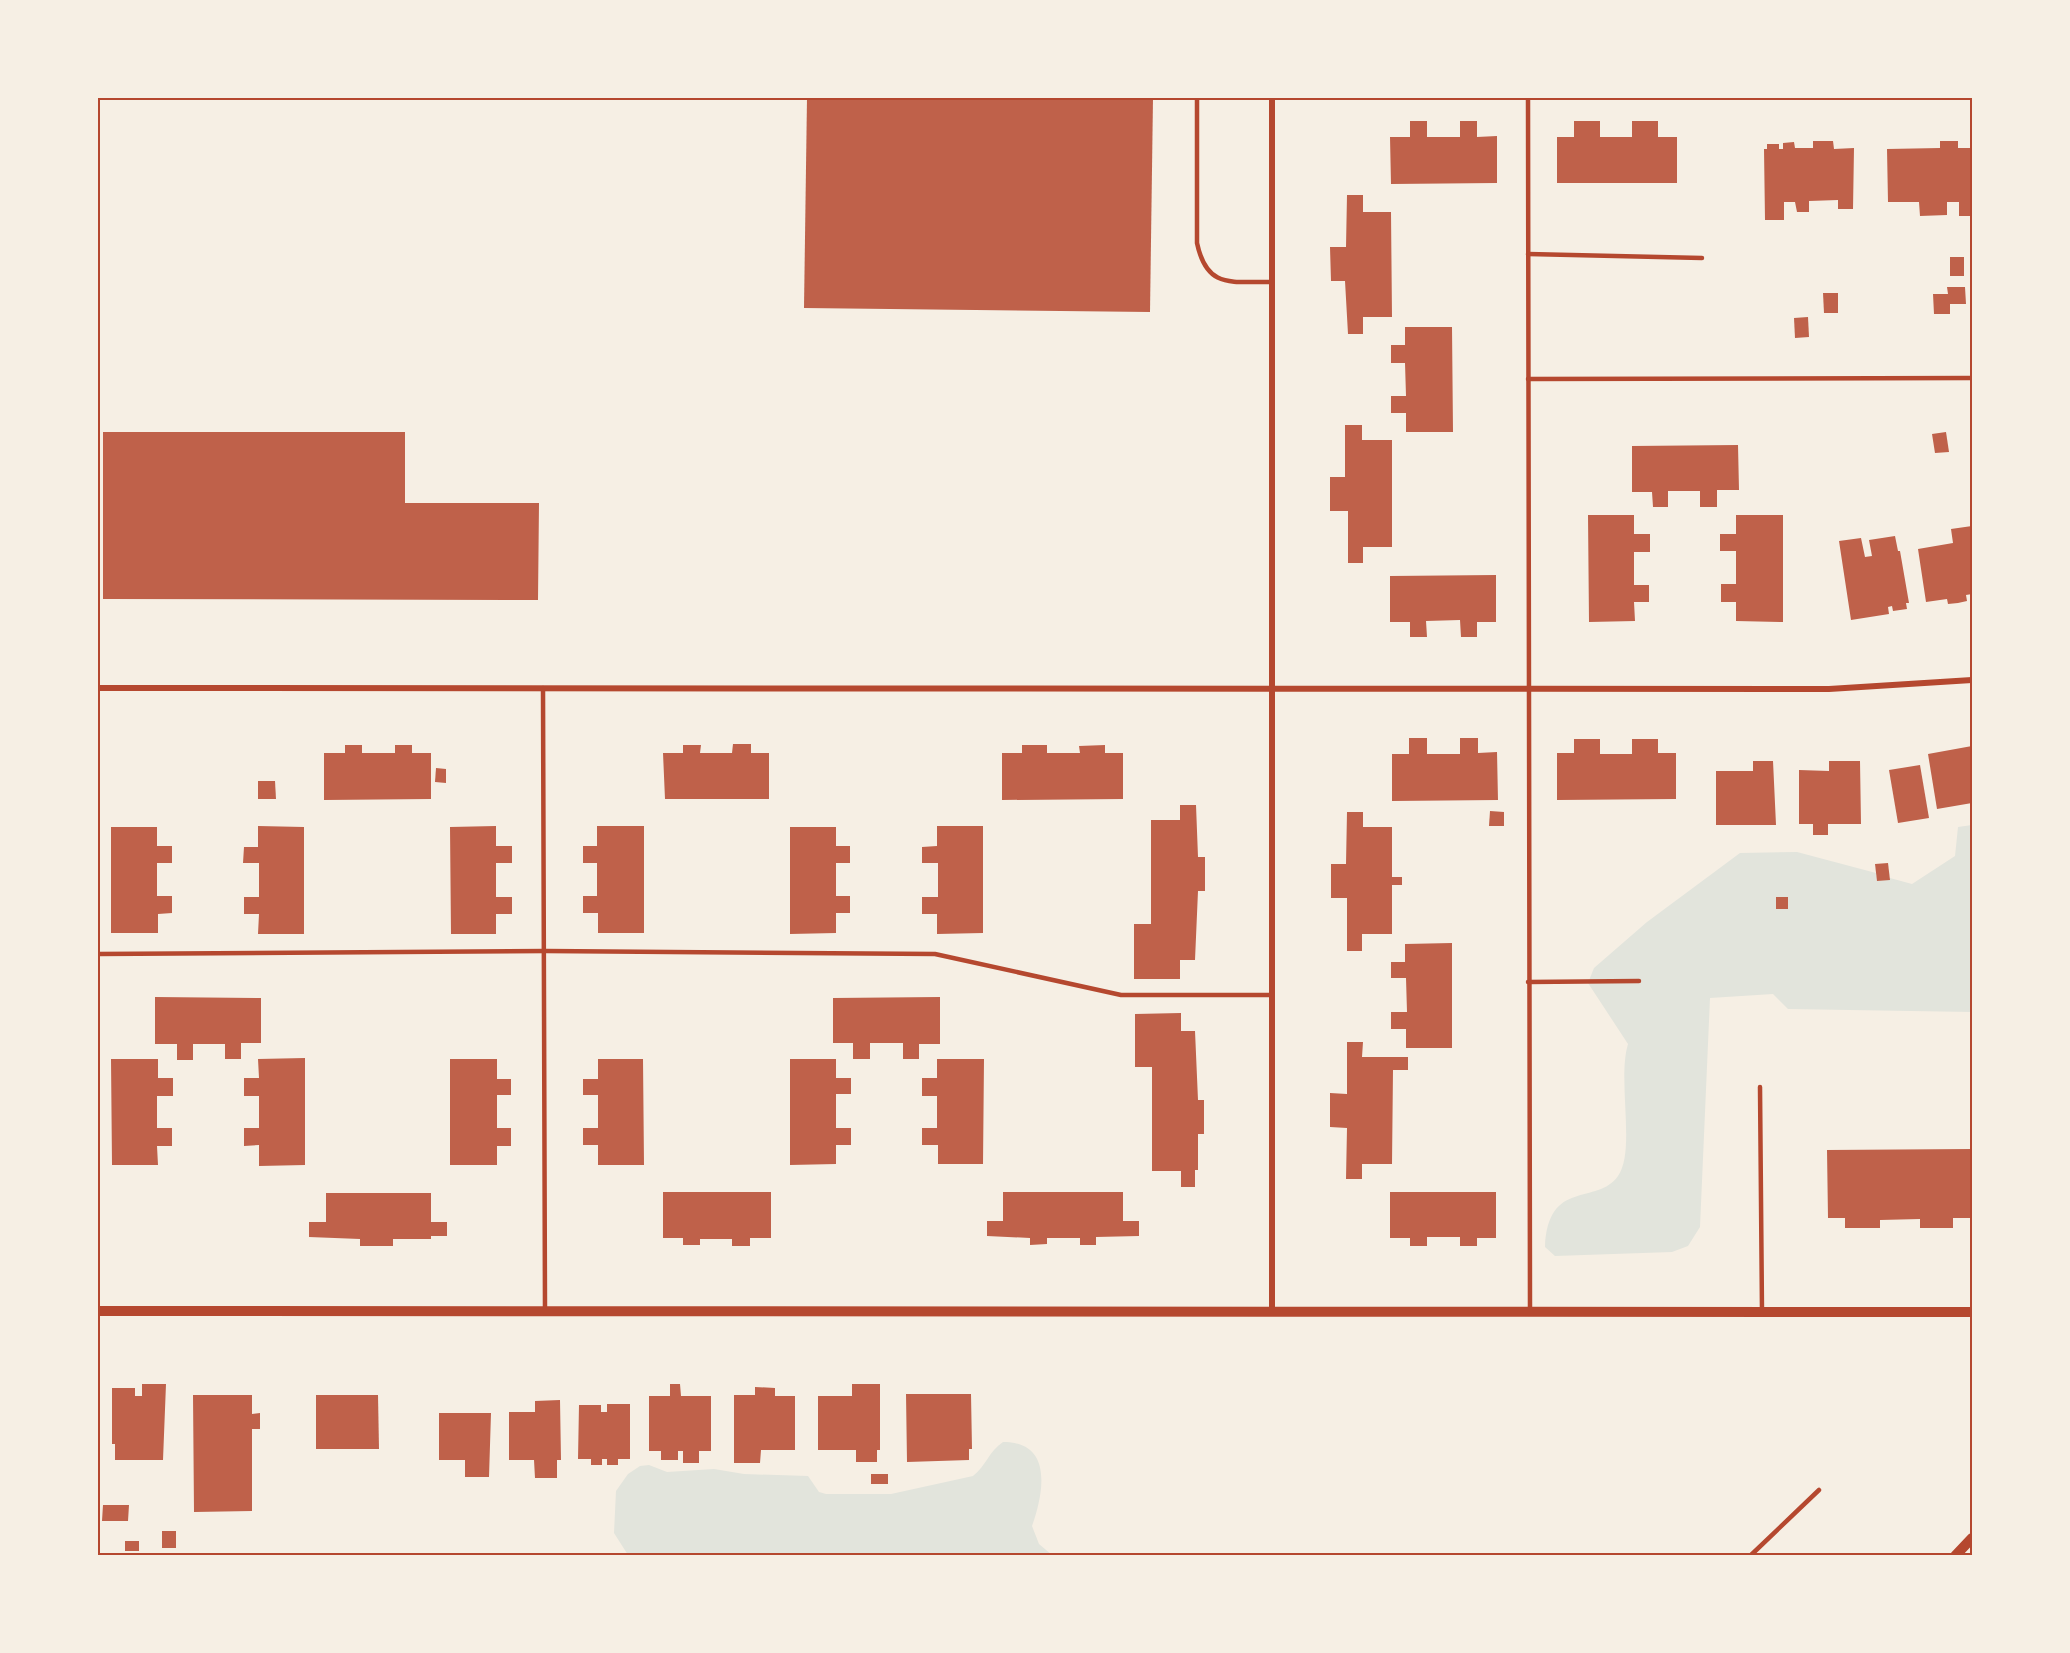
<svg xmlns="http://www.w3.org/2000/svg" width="2070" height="1653" font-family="'DejaVu Sans',sans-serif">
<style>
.green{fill:#e2e4dc}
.building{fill:#bf614a}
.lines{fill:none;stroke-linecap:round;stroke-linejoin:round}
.service{stroke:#b5482f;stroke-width:4.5}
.minor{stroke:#b5482f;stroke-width:6}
.tertiary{stroke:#b5482f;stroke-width:10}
.neatline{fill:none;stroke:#b5482f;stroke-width:2}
</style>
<rect width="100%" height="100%" fill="#f6efe4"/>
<g class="green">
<path d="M1972 825V1012L1788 1009 1773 994 1710 998 1700 1227 1688 1246 1672 1252 1555 1256 1545 1247C1548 1178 1597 1206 1618 1176 1636 1150 1617 1081 1628 1044L1588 983 1594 968 1647 922 1740 853 1797 852 1876 873 1877 881 1890 878 1912 884 1955 856 1958 827Z"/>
<path d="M1003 1442C1053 1442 1044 1492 1032 1526L1039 1544 1052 1555H628L614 1533 616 1491 628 1474 640 1466 649 1465 667 1472 714 1469 744 1474 808 1476 819 1492 826 1494H891L973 1476C986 1466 989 1451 1003 1442Z"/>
</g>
<g class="building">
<polygon points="807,98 1153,98 1150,312 804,308"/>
<polygon points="1410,121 1427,121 1427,137 1460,137 1460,121 1477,121 1477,137 1497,136 1497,183 1391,184 1390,137 1410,137"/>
<polygon points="1574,121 1600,121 1600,137 1632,137 1632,121 1658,121 1658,137 1677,137 1677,183 1557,183 1557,137 1574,137"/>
<polygon points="1813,141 1833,141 1834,149 1854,148 1853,209 1838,209 1838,200 1809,201 1809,212 1797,212 1795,202 1784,202 1784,220 1765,220 1764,149 1767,149 1767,144 1779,144 1779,149 1783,149 1783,143 1794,142 1795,148 1813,148"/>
<polygon points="1940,141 1958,141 1958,148 1972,148 1972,216 1959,216 1959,202 1947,202 1947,215 1920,216 1919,202 1888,202 1887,149 1940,148"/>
<polygon points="1347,195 1363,195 1363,212 1391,212 1392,317 1363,317 1363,334 1348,334 1345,281 1331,281 1330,247 1346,247"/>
<rect x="1950" y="257" width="14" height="19"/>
<polygon points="1947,287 1965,287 1966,304 1950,304 1950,314 1934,314 1933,294 1948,294"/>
<polygon points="1823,293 1838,293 1838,313 1824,313"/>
<polygon points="1808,317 1809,337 1795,338 1794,318"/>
<polygon points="1405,327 1452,327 1453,432 1406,432 1406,413 1391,413 1391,396 1406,396 1405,363 1391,363 1391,345 1405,345"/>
<polygon points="1345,425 1362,425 1362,440 1392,440 1392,547 1363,547 1363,563 1348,563 1348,511 1330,511 1330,477 1345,477"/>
<polygon points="103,432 405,432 405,503 539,503 538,600 103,599"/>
<polygon points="1946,432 1949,452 1935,453 1932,434"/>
<polygon points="1738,445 1739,490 1717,490 1717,507 1700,507 1700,491 1668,491 1668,507 1653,507 1652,492 1632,492 1632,446"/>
<polygon points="1588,515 1634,515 1634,534 1650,534 1650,552 1634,552 1634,585 1649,585 1649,602 1634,602 1635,621 1589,622"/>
<polygon points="1736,515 1783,515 1783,622 1736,621 1736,602 1721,602 1721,584 1736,584 1736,551 1720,551 1720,534 1736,534"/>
<polygon points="1972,526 1972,594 1966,595 1967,601 1958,603 1948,604 1947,599 1926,602 1918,549 1953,543 1951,529"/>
<polygon points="1895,536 1898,551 1900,551 1909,603 1906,603 1907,609 1893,611 1892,606 1888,607 1889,614 1851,620 1839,541 1861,538 1865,557 1872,556 1869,540"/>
<polygon points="1496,575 1496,622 1477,622 1477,637 1461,637 1460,620 1426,621 1427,637 1410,637 1410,622 1390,622 1390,576"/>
<polygon points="1409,738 1427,738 1427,754 1460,754 1460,738 1478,738 1478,753 1497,752 1498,800 1392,801 1392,754 1409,754"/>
<polygon points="1574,739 1600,739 1600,754 1632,754 1632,739 1658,739 1658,753 1676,753 1676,799 1557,800 1557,753 1574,753"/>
<polygon points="733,744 751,744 751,753 769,753 769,799 665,799 663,753 683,753 683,745 701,745 700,753 732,753"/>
<polygon points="345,745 362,745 362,753 395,753 395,745 412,745 412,753 431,753 431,799 324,800 324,753 345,753"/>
<polygon points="1022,745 1047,745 1047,753 1080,753 1079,746 1105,745 1105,753 1123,753 1123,799 1002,800 1002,753 1022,753"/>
<polygon points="1972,746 1972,803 1937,809 1928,754"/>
<polygon points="1753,761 1773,761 1776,825 1716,825 1716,771 1753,771"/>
<polygon points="1829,761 1860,761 1861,824 1828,824 1828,835 1813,835 1813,824 1799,824 1799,770 1829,771"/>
<polygon points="1920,765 1929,818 1898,823 1889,770"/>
<polygon points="436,768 446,769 446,783 435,782"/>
<polygon points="258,781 275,781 276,799 258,799"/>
<polygon points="1180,805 1196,805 1198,857 1205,857 1205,891 1198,891 1195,960 1180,960 1180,979 1134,979 1134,924 1151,924 1151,820 1180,820"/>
<polygon points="1490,811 1504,812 1504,826 1489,826"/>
<polygon points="1347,812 1363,812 1363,827 1392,827 1392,877 1402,877 1402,885 1392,885 1392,934 1362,934 1362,951 1347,951 1347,898 1331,898 1331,864 1346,864"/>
<polygon points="258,826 304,827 304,934 258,934 259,914 244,914 244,897 259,897 259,863 243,863 244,847 258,847"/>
<polygon points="496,826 496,846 512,846 512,863 496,863 496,897 512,897 512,914 496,914 496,934 451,934 450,827"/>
<polygon points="597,826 644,826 644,933 598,933 598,913 583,913 583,896 597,896 597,863 583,863 583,846 597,846"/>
<polygon points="937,826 983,826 983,933 937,934 937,914 922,914 922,897 938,897 938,863 922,863 922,847 937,846"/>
<polygon points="111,827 157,827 157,846 172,846 172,863 157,863 157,896 172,896 172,913 158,914 158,933 111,933"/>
<polygon points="790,827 836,827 836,846 850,846 850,863 836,863 836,896 850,896 850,913 836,913 836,933 790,934"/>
<polygon points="1888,863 1890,880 1877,881 1875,864"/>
<rect x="1776" y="897" width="12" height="12"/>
<polygon points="1452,943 1452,1048 1406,1048 1406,1029 1391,1029 1391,1012 1407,1012 1406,978 1391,978 1391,962 1405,962 1405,944"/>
<polygon points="155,997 261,998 261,1043 241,1043 241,1059 225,1059 225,1044 193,1044 193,1060 177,1060 177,1044 155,1044"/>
<polygon points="940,997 940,1044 919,1044 919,1059 903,1059 903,1043 870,1043 870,1059 853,1059 853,1043 833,1043 833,998"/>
<polygon points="1181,1013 1181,1031 1195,1031 1198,1100 1204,1100 1204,1134 1198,1134 1198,1170 1195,1170 1195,1187 1181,1187 1181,1171 1152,1171 1152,1067 1135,1067 1135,1014"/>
<polygon points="1347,1042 1363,1042 1362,1057 1408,1057 1408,1070 1393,1070 1392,1164 1362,1164 1362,1179 1346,1179 1347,1128 1330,1127 1330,1093 1347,1094"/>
<polygon points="305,1058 305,1165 259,1166 259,1145 244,1146 244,1128 259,1128 259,1096 244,1096 244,1078 259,1078 258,1059"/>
<polygon points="111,1059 158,1059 158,1078 173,1078 173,1096 157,1096 157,1128 172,1128 172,1146 157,1146 158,1165 112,1165"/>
<polygon points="450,1059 497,1059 497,1079 511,1079 511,1095 497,1095 497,1128 511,1128 511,1146 497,1146 497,1165 450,1165"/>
<polygon points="598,1059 643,1059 644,1165 598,1165 598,1145 583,1145 583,1128 598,1128 598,1095 583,1095 583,1079 598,1079"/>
<polygon points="790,1059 836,1059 836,1078 851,1078 851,1094 836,1094 836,1128 851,1128 851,1145 836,1145 836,1164 790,1165"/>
<polygon points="937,1059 984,1059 983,1164 938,1164 938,1145 922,1145 922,1128 937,1128 937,1096 922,1096 922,1078 937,1078"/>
<polygon points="1971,1149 1972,1218 1953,1218 1953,1228 1920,1228 1920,1219 1880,1220 1880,1228 1845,1228 1845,1218 1828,1218 1827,1150"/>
<polygon points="663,1192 771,1192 771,1238 750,1238 750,1246 732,1246 732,1239 700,1239 700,1245 683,1245 683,1238 663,1238"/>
<polygon points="1003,1192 1123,1192 1123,1221 1139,1221 1139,1236 1096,1237 1096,1245 1080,1245 1080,1238 1047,1238 1047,1244 1030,1245 1030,1238 987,1236 987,1221 1003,1221"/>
<polygon points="1390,1192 1496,1192 1496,1238 1477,1238 1477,1246 1460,1246 1460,1237 1427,1237 1427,1246 1410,1246 1410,1238 1390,1238"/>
<polygon points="326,1193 431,1193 431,1222 447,1222 447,1236 431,1236 431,1239 393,1239 393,1246 360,1246 360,1239 309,1237 309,1222 326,1222"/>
<polygon points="142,1384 166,1384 163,1460 115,1460 115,1444 112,1444 112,1388 135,1388 135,1396 142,1396"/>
<polygon points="670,1384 680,1384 681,1396 711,1396 711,1451 699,1451 699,1463 683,1463 683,1451 678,1451 678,1460 661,1460 661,1451 649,1451 649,1396 670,1396"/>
<polygon points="852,1384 880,1384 880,1450 877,1450 877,1462 856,1462 856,1450 818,1450 818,1396 852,1396"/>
<polygon points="755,1387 775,1388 775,1396 795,1396 795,1450 761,1450 760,1463 734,1463 734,1395 755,1395"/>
<polygon points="906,1394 971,1394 972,1449 969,1449 969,1460 907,1462"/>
<polygon points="193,1395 252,1395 252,1414 260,1413 260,1429 252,1429 252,1511 194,1512"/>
<polygon points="316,1395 378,1395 379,1449 316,1449"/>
<polygon points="560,1400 561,1460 557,1460 557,1478 535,1478 534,1460 509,1460 509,1412 535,1412 535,1401"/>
<polygon points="607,1404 630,1404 630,1459 618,1459 618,1465 607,1465 607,1459 602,1459 602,1465 591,1465 591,1459 578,1459 579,1405 601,1405 601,1412 607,1412"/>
<polygon points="439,1413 491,1413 489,1477 465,1477 465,1460 439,1460"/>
<rect x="871" y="1474" width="17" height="10"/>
<polygon points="103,1505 129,1505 128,1521 102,1521"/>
<rect x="162" y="1531" width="14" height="17"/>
<rect x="125" y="1541" width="14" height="10"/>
</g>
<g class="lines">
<g class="service">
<path d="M1197 98V243C1207 290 1232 281 1272 282"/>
<polyline points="1528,98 1530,1312"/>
<polyline points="1528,254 1702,258"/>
<polyline points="1528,379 1972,378"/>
<polyline points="543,688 545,1311"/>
<polyline points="98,954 546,951 935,954 1121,995 1272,995"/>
<polyline points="1528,982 1639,981"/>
<polyline points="1760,1087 1762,1312"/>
<polyline points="1750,1556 1819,1490"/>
</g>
<g class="minor">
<polyline points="98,688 1829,689 1972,680"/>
<polyline points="1272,1311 1272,98"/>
</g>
<g class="tertiary">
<polyline points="98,1311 1972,1312"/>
<polyline points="1955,1556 1972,1538"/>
</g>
</g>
<rect width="2070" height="1653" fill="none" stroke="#f6efe4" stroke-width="198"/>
<rect x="99" y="99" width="1872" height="1455" class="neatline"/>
</svg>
